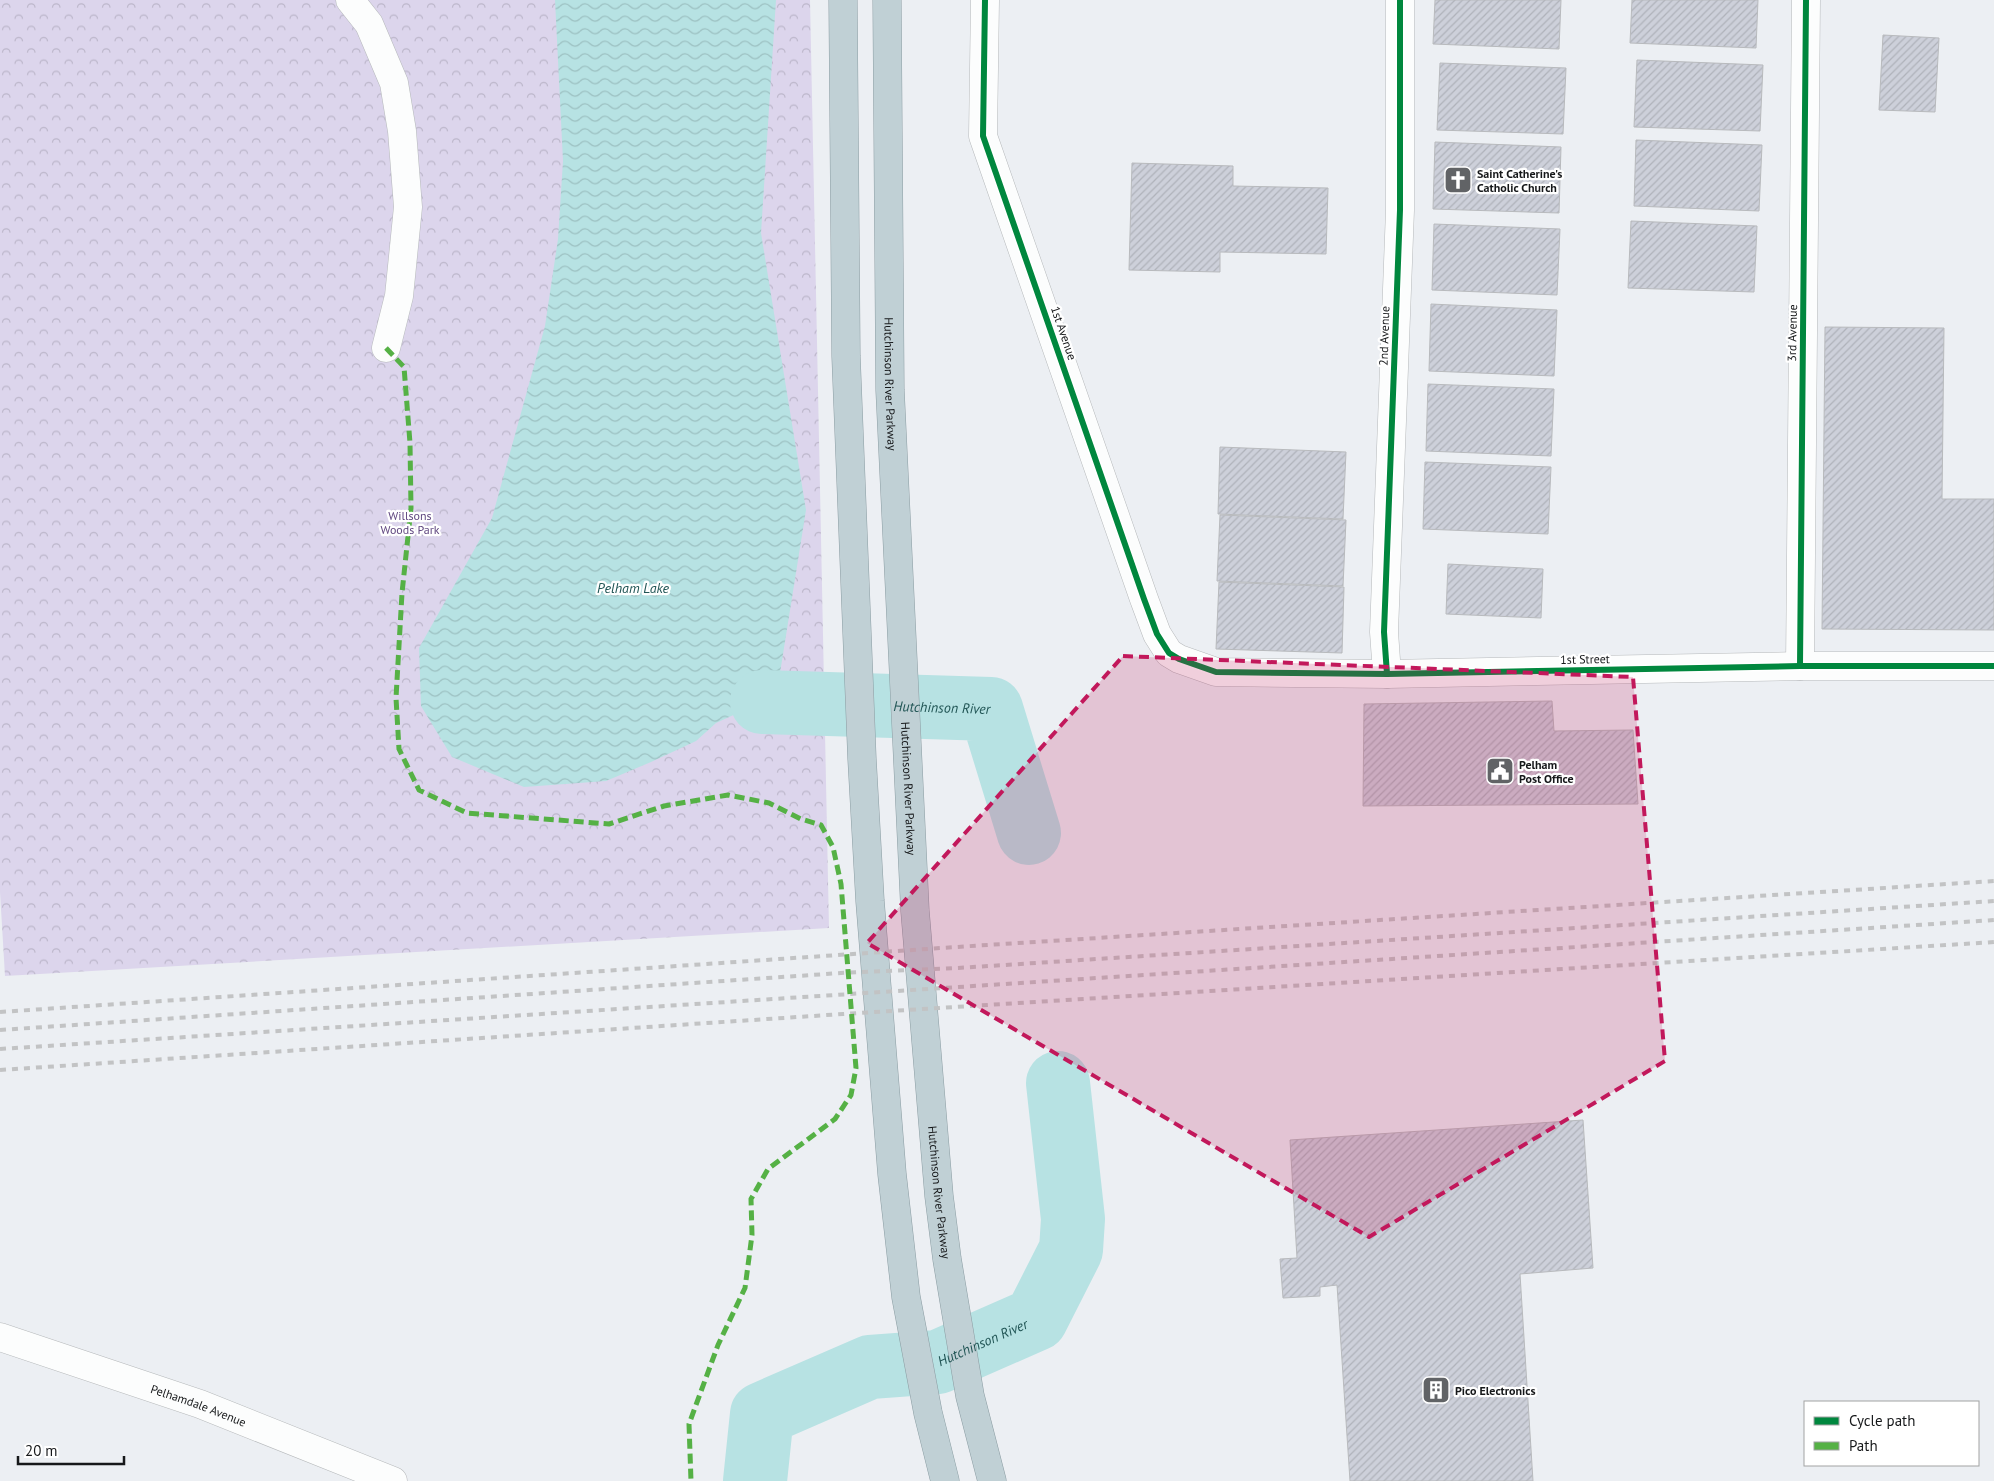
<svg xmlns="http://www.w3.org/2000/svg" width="1994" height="1481" font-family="'PT Sans',sans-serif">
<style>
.park{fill:url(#park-crowns)}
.water{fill:url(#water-waves)}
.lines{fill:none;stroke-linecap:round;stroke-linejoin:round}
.river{stroke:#b7e2e3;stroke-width:64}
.building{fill:url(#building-hatch);stroke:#b8babd}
.minor-casing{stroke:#b6b9bb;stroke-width:29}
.highway-casing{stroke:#8b9da3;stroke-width:29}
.minor{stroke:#fcfdfd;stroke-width:28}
.highway{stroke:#c0d0d5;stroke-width:28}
.rail{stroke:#c2c3c4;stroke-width:4;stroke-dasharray:6 6;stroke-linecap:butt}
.quiet{stroke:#55b145;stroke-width:5;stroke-dasharray:10 5;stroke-linecap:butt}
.cycleway-casing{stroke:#fff;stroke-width:9}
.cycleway{stroke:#00873e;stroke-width:6}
.marked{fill:#c2185b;fill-opacity:0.2;stroke:#c2185b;stroke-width:4;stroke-dasharray:10 6;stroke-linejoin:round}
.labels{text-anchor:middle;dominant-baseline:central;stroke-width:4.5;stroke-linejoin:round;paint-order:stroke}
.poi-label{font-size:12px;font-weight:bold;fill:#16181a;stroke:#fff;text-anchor:start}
.street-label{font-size:12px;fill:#16181a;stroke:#fff}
.park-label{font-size:12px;fill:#614880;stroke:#fff}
.water-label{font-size:14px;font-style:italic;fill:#215555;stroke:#fff}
</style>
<defs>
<pattern id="park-crowns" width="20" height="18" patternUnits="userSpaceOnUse" patternTransform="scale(1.25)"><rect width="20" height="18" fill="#dcd5ec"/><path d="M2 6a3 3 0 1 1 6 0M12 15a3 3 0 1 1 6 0" fill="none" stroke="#bcb6ca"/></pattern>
<pattern id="water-waves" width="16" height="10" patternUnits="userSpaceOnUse" patternTransform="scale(1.25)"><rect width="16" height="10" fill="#b7e2e3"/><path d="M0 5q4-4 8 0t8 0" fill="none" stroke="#9dc1c2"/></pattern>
<pattern id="building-hatch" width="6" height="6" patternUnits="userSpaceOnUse" patternTransform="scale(1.25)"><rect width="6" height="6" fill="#cdd0da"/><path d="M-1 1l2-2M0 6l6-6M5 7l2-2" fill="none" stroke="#afb2ba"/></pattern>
</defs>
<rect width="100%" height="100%" fill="#eceff3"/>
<polygon class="park" points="0,0 810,0 829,928 5,976 0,892"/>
<polygon class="water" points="555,0 776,0 761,233 806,510 780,673 762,702 716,723 696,741 651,762 606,781 524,787 452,757 421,706 419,648 492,518 545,326 558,239 563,161"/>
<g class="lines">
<g class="river">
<path id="s1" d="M762 702 991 709 1029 833"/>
<path id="s2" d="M755 1481 762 1414 870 1367 938 1362 1036 1319 1071 1250 1073 1219 1058 1083"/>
</g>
</g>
<g class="building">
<polygon points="1435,0 1561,0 1559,49 1433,44"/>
<polygon points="1632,0 1758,0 1756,48 1630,43"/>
<polygon points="1883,35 1939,38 1935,112 1879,110"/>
<polygon points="1637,60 1763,65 1760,131 1634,127"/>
<polygon points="1440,63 1566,68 1563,134 1437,130"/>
<polygon points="1636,140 1762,145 1759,211 1634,206"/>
<polygon points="1435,142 1561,147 1559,213 1433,209"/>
<polygon points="1132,163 1233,166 1233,186 1328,188 1326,254 1220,252 1220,272 1129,270"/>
<polygon points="1631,221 1757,226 1754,292 1628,288"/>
<polygon points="1434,224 1560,229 1557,295 1432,290"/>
<polygon points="1431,304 1557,310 1554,376 1429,371"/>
<polygon points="1825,327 1944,328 1942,499 1994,499 1994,630 1822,629"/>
<polygon points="1428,384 1554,389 1551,456 1426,451"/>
<polygon points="1220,447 1346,452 1343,519 1218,514"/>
<polygon points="1425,462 1551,467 1548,534 1423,529"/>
<polygon points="1220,515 1346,520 1343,586 1217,581"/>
<polygon points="1448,564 1543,569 1541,618 1446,614"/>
<polygon points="1219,582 1344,587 1342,653 1216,649"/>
<polygon points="1552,701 1554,731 1633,730 1638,804 1363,806 1364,704"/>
<polygon points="1583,1120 1593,1268 1520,1274 1533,1481 1350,1481 1337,1285 1320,1287 1320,1296 1283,1298 1280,1259 1297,1258 1290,1140"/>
</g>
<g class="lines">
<defs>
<g id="minor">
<polyline points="350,0 369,24 394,83 402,131 408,207 399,296 386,348"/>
<polyline points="985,0 983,136 1144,599 1157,634 1169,653 1179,659 1216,672 1387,674 1800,666 1994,666"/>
<polyline points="1800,666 1806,0"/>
<polyline points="1387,674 1384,632 1400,210 1400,0"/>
<path id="s3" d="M0 1337 200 1404 393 1481"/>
</g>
<g id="highway">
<polyline points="843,0 846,356 862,759 870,901 892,1174 906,1297 928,1413 945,1481"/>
<path id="s4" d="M887 0 890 390 915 911 939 1196 947 1259 970 1396 992 1481"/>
</g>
</defs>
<use href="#minor" class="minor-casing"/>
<use href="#highway" class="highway-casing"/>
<use href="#minor" class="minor"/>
<use href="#highway" class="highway"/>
<g class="rail">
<polyline points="0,1012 956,947 1994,881"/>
<polyline points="0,1030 841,973 958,968 1994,901"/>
<polyline points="0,1049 1994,920"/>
<polyline points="0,1070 843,1014 1994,942"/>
</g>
<polyline class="quiet" points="386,348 404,367 410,443 411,508 402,593 396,698 399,749 419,790 467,813 609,824 664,806 728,795 769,803 801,819 821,825 833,847 841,884 856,1068 851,1095 835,1119 768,1169 751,1199 752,1235 745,1288 718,1345 689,1424 691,1481"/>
<defs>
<g id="cycleway">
<polyline points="985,0 983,136 1144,599 1157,634 1169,653 1179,659 1216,672 1387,674 1800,666 1994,666"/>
<polyline points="1800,666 1806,0"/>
<polyline points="1387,674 1384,632 1400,210 1400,0"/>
</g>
</defs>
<use href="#cycleway" class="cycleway-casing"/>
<use href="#cycleway" class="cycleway"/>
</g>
<path class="marked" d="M1123 656 1633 677 1665 1061 1369 1237 867 943Z"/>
<defs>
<symbol id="church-square" viewBox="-11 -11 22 22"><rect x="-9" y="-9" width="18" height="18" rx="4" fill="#616366" stroke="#fff"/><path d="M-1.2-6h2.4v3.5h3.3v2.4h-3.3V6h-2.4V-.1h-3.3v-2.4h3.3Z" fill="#fff"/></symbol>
<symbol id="civic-square" viewBox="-11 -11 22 22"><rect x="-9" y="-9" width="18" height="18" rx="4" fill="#616366" stroke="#fff"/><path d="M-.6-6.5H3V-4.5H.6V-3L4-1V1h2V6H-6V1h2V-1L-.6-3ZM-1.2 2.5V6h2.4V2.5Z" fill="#fff"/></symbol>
<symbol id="building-square" viewBox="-11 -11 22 22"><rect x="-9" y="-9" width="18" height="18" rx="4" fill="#616366" stroke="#fff"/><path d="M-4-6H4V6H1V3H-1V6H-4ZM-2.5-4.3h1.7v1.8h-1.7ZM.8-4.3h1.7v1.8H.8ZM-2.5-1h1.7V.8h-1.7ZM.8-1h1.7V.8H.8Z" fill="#fff"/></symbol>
</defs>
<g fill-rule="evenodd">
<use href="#church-square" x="1442" y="164" width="32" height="32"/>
<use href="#civic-square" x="1484" y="755" width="32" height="32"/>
<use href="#building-square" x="1420" y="1374" width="32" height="32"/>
</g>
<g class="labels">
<g class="poi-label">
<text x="1477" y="173">Saint Catherine's<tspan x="1477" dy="14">Catholic Church</tspan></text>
<text x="1519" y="764">Pelham<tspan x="1519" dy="14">Post Office</tspan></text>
<text x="1455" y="1390">Pico Electronics</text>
</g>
<g class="street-label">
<text transform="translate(1064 333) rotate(71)">1st Avenue</text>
<text transform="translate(1792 333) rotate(-89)">3rd Avenue</text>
<text transform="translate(1384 336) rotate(-88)">2nd Avenue</text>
<text stroke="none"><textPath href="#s4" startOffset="384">Hutchinson River Parkway</textPath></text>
<text transform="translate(1585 659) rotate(-1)">1st Street</text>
<text stroke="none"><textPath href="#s4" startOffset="789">Hutchinson River Parkway</textPath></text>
<text stroke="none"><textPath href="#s4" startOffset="1194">Hutchinson River Parkway</textPath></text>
<text stroke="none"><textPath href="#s3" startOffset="210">Pelhamdale Avenue</textPath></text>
</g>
<g class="park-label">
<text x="410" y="515">Willsons<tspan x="410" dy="14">Woods Park</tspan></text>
</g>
<g class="water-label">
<text x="633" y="588">Pelham Lake</text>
<text stroke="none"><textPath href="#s1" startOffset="180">Hutchinson River</textPath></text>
<text stroke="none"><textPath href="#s2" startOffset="302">Hutchinson River</textPath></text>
</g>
</g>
<rect x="1804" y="1401" width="175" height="65" fill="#ffffff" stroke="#a2a3a3"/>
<rect x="1814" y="1417" width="25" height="8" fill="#00873e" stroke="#a2a3a3"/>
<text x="1849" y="1426" font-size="15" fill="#16181a">Cycle path</text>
<rect x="1814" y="1442" width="25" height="8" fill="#55b145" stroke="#a2a3a3"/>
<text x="1849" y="1451" font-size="15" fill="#16181a">Path</text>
<path d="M18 1456v8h106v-8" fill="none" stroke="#16181a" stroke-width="2.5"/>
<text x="25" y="1456" font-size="15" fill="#16181a" stroke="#ffffff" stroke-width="4" paint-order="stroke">20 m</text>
</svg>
